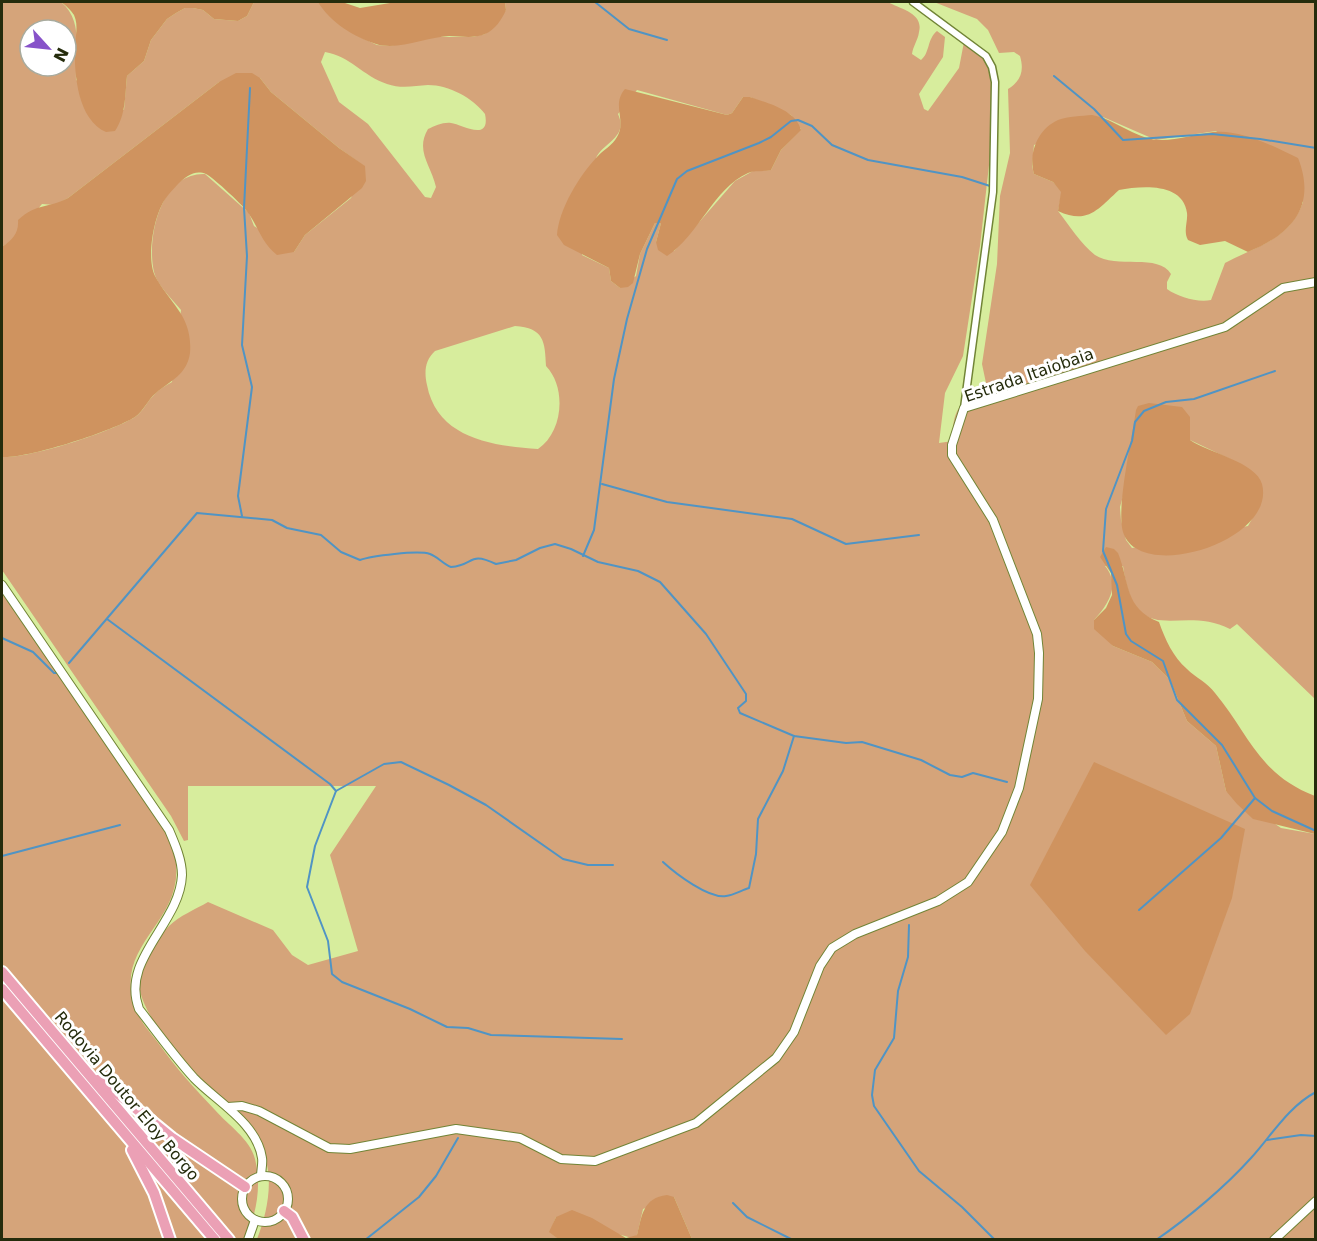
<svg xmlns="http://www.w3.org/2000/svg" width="1317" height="1241" font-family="'DejaVu Sans',sans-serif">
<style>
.green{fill:#d5a47a;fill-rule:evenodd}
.forest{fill:#cf935f}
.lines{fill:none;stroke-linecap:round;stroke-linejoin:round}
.stream{stroke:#5094c4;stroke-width:2}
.minor-casing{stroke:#718436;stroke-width:9}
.tertiary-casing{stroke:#718436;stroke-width:10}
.motorway-casing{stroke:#fff;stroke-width:14}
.minor{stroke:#fff;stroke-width:6}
.tertiary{stroke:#fff;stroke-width:8}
.motorway{stroke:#eba0b5;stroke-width:10}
.labels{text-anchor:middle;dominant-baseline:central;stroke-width:6;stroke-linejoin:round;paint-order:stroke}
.street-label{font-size:16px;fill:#252c0c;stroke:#fff}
</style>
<rect width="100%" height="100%" fill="#d7ed9d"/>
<g class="green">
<path d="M2 2H61C84 21 75 52 76 80L124 110 127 76 144 61 151 40 167 19 176 13 185 8H193L203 10 214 19 238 21 247 16 254 2H318L360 37 377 45 389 46 436 37H473L485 34 506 10 505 2H888C900 9 924 13 919 32 918 40 913 46 912 54L921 60C930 53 927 39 937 31L945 37 943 57 919 94 924 109 928 111 959 68 964 42 978 45 990 65 993 129 980 246 963 356 945 393 939 443 953 441C952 421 955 406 972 395 978 392 983 389 986 383L982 364 997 264 1000 196 1010 153 1008 89C1022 80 1024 70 1020 56L1014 52 999 53 988 30 977 19 934 2H1315V699L1237 624 1230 629C1179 603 1135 653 1123 566H1105C1121 585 1108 605 1094 620L1113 646 1152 662 1170 680 1187 721 1216 746 1226 791 1281 828 1315 834V1239H692L674 1197 643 1209 637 1235 632 1238 556 1217 550 1232 558 1239H257C267 1214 274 1181 264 1154 260 1142 244 1129 236 1119 209 1087 149 1031 140 991 136 970 155 940 169 926 179 916 196 909 208 902L273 930 292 955 308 965 358 951 330 855 376 786H188V840L184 841 171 816 2 570V457C28 459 111 432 135 417 143 412 146 403 153 396 158 390 165 386 172 382L181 310C172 299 157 285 154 272 146 237 161 172 205 174L249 213 254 226 294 252 305 235 351 198 364 166 339 148 271 92 260 78 219 82 68 198 55 205 42 204 12 240 2 247ZM30 30H66V66H30ZM325 52C350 56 363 76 387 84 401 89 414 86 428 85 449 85 473 98 485 114 491 143 461 124 451 123 443 122 435 126 428 129 415 151 431 165 436 187L431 198 425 197 368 124 339 102 321 62ZM637 90 727 115 732 113 743 97H750L791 115 801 129 781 150 771 170 753 171 735 181 674 251 656 242 661 223H655L640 254 636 276 620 288 611 281 609 268 582 255C584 239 592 165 597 156 607 141 628 136 618 114ZM1103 117 1156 140 1216 131 1303 202C1290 239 1257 246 1225 263L1211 300C1198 303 1178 297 1167 289V282L1171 274C1159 253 1116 269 1095 255 1081 244 1069 225 1058 211L1062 192 1053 182 1034 174 1032 166 1034 145ZM515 326C544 328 545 341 546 366 567 388 563 432 538 449 492 446 437 438 427 385 424 372 425 360 435 351ZM1190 417V440L1232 460 1260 505 1248 526 1132 548 1126 540 1121 520 1120 507 1125 489Z"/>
<path d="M2 589 162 821C214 920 106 931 136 1010 141 1023 151 1033 159 1044 176 1068 195 1089 215 1110 228 1125 250 1139 255 1159 262 1187 256 1213 246 1239H2Z"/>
</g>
<g class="forest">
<path d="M61 2H254L247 16 238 21 214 19 203 10 193 8H185L176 13 167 19 151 40 144 61 127 76C125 95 126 115 115 131L106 132C78 120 74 75 75 48 75 37 79 26 74 15 71 10 65 5 61 2Z"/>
<path d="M318 2H342L360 8 396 2H505L506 10C502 19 495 30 485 34 473 39 461 36 449 36 426 37 398 51 376 44 354 37 330 22 318 2Z"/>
<path d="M236 73H252L260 78 271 92 339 148 365 166 366 181 362 188 305 235 294 252 277 255C262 243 259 229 249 214 245 207 214 178 206 174 195 169 185 177 178 184 174 189 169 193 166 198 154 214 146 258 155 276 170 304 193 316 190 353 187 375 170 381 156 393 148 399 144 411 135 417 113 431 27 459 2 457V247C12 240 19 234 18 220 38 202 48 209 68 198L219 82Z"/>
<path d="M625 89 727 115 732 113 743 97H750C767 103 796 110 801 130L781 150 771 170C763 172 755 170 748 173 714 188 698 236 667 256L658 250 656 242 661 223H655L640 254 633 283 628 287 620 288 611 281 609 268 564 245 557 235C559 209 579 176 597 157 603 150 613 145 617 137 627 121 611 105 625 89Z"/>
<path d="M1092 115C1115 119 1134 138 1158 140 1176 141 1195 134 1213 132 1241 129 1273 146 1298 158 1317 206 1292 234 1248 252L1225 241 1200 245 1188 240C1183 231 1188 222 1187 213 1183 182 1141 186 1119 190 1098 209 1088 225 1058 211L1061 192 1053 182 1034 174C1028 153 1038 129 1058 120 1068 116 1082 116 1092 115Z"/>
<path d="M1149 403 1182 407 1190 417V440C1209 453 1256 462 1262 484 1277 541 1139 584 1123 532 1116 508 1132 439 1136 410L1138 406Z"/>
<path d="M1106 547 1114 549 1118 553C1130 583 1124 608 1159 622 1165 639 1173 657 1187 669 1196 678 1207 682 1215 693 1249 734 1259 775 1315 796V834L1253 819 1237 804 1226 791 1216 746 1187 721 1170 680 1152 662 1113 646 1094 629V620L1106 608 1112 595 1111 573 1100 557Z"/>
<polygon points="1094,762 1245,829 1232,898 1190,1014 1166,1035 1085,951 1030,885"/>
<path d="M667 1195 674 1197 692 1239H558L549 1232 556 1217 572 1210 592 1218 626 1238 637 1235C642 1215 643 1198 667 1195Z"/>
</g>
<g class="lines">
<g class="stream">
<polyline points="595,2 629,29 667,40"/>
<polyline points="1054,76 1094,109 1123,140 1212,134 1260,139 1316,148"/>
<polyline points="1275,371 1194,399 1166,402 1144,411 1135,422 1132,441 1106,509 1103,551 1117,585 1126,634 1131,641 1163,661 1177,700 1222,745 1255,798 1272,811 1316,831"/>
<polyline points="602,484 667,502 792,519 846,544 919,535"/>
<polyline points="242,516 238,496 252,387 242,345 247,256 244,208 250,88"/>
<polyline points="583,556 594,530 614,379 627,319 647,249 677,179 687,171 759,143 771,137 791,121 798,120 812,126 832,145 868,160 962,177 990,186"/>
<polyline points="107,619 330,784 336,791"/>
<polyline points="2,638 33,652 54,673 58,673"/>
<path d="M69 663 197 513 272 520 287 528 321 535 341 552 360 560C371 556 418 550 430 554 438 557 443 564 451 567 475 565 468 551 496 564L516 560 540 548 555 544 571 549 598 562 638 571 660 582 706 634 746 694V701L738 708 740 713 794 736 846 743 862 742 921 760 950 775 962 777 973 773 1007 782"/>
<polyline points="2,856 120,825"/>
<path d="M663 862C676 874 709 899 726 896 734 895 742 890 749 888L756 854 758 819 783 771 794 736"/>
<polyline points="613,865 588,865 563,859 486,805 449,785 401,762 384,764 336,791 315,846 307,887 328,941 332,974 342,982 410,1009 447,1027 468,1028 491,1035 622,1039"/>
<polyline points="1139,910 1221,838 1255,798"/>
<polyline points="909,925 908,957 898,991 894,1038 875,1070 872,1095 874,1106 919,1171 962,1207 995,1240"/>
<polyline points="1267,1140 1301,1135 1316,1136"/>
<polyline points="733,1203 747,1217 793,1240"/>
<polyline points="365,1240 419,1197 436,1176 458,1138"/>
<path d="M1156 1240C1188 1218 1225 1187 1251 1158 1271 1136 1289 1106 1316 1092"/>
</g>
<defs>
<polyline id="minor" points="913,2 986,56 992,67 995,82 993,192 964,408"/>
<g id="tertiary">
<path d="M2 585 169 830C175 844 182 860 182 875 180 924 120 959 139 1009 157 1032 174 1056 194 1078 216 1101 257 1123 262 1158 263 1163 261 1171 261 1176"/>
<polyline points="228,1107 242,1106 259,1111 329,1148 350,1149 456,1129 520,1138 561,1159 595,1161 696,1123 776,1058 794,1032 820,966 832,948 855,934 938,901 968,882 1002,832 1019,788 1038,699 1039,653 1037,634 993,520 952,455 952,445 964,408 1225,327 1283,288 1316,282"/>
<circle cx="265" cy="1199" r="23"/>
<polyline points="248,1240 255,1220"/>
<polyline points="1274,1240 1316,1201"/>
</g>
<g id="motorway">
<polyline points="2,972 229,1240"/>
<polyline points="2,989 215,1240"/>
<polyline points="98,1080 112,1089 172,1138 245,1187"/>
<polyline points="132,1150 154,1193 170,1240"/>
<polyline points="284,1211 292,1217 304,1240"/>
</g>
</defs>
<use href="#minor" class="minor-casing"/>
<use href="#tertiary" class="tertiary-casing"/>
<use href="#motorway" class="motorway-casing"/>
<use href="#minor" class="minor"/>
<use href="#tertiary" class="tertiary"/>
<use href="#motorway" class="motorway"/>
</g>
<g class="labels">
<g class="street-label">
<text transform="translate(1029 375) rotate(-19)">Estrada Itaiobaia</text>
<text transform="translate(127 1096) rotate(50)">Rodovia Doutor Eloy Borgo</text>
</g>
</g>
<rect width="1317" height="1241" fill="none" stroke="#252c0c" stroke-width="6"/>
<g transform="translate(48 48) rotate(117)"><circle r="28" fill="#ffffff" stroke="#a8ab9e" stroke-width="1.5"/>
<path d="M0-4.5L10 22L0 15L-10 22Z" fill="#8752c9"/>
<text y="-9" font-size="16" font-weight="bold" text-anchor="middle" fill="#252c0c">N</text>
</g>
</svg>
